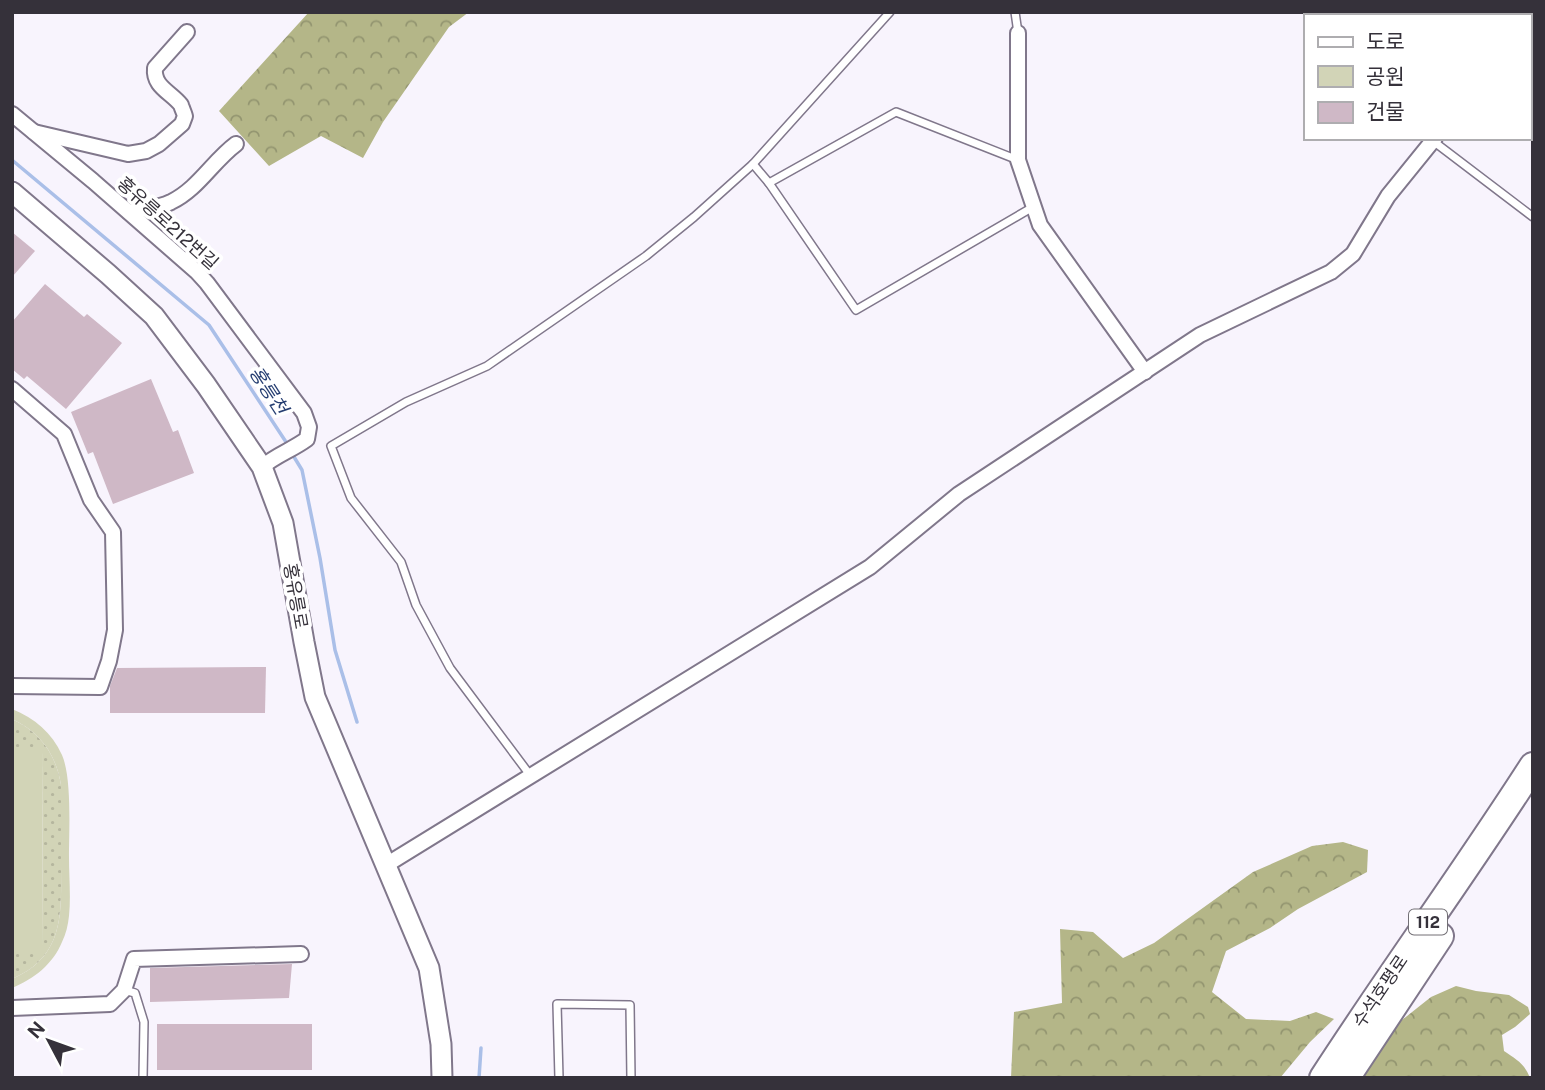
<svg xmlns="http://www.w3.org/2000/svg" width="1545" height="1090" font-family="'Public Sans','Noto Sans KR',sans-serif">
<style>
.grass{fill:url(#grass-dots)}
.forest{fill:url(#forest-crowns)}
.green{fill:#d2d4b7}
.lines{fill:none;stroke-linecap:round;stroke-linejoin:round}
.stream{stroke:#aabfe8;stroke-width:3.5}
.building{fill:#cfb8c6}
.lane-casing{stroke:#80778b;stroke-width:10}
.street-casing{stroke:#80778b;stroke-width:18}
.secondary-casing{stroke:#80778b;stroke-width:23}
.highway-casing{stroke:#80778b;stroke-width:30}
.lane{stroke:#fff;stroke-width:7}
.street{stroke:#fff;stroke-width:14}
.secondary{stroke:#fff;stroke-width:19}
.highway{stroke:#fff;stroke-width:26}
.labels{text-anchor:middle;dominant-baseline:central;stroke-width:7;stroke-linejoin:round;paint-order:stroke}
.shield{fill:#fff;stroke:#726f75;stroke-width:2}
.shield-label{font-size:16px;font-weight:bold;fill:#35313a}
.street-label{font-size:18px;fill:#35313a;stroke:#fff}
.water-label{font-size:19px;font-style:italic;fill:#273f72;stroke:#fff}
</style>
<defs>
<pattern id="grass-dots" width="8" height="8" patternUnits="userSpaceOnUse" patternTransform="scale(1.75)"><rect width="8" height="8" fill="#d2d4b7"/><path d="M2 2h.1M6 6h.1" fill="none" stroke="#b5b69e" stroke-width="1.8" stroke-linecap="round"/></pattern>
<pattern id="forest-crowns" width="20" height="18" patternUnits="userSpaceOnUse" patternTransform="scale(1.75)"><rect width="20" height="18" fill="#b4b688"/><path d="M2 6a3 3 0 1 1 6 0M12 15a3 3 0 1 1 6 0" fill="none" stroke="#939570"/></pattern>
</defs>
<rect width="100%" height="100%" fill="#f8f4fd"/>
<path class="grass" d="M12 719C40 732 56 754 61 785 61 811 61 836 61 862 61 911 66 956 12 979V950L42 949 43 749 12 748Z"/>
<g class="forest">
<polygon points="309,12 469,12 449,27 383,122 363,158 321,136 269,166 219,111"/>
<polygon points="1343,842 1368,850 1367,872 1298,909 1270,928 1226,951 1212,992 1246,1019 1290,1021 1316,1012 1334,1019 1310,1042 1280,1078 1011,1078 1014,1012 1062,1003 1060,929 1093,932 1123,958 1154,943 1253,872 1312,846"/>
<path d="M1456 986 1476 991 1509 995 1528 1007 1530 1014 1515 1027 1502 1035 1504 1051C1516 1059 1525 1064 1530 1078H1361L1397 1024 1431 997Z"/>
</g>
<g class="green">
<path d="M12 709C35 718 52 733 62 755 72 778 69 830 69 857 69 876 71 897 69 916 68 925 66 934 62 942 53 964 34 979 12 988V979C66 956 61 911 61 862 61 836 61 811 61 785 56 754 40 732 12 719Z"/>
<polygon points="12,748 43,748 42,950 12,950"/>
</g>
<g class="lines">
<g class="stream">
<polyline points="12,160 209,325 288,445"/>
<polyline points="291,452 302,470 320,558 335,650 357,722"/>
<polyline points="479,1078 481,1048"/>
</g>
</g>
<g class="building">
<polygon points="12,232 35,251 12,277"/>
<polygon points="45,284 84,317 87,314 122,343 66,409 27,376 24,379 12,369 12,322"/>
<polygon points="151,379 173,432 178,430 194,473 113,504 93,452 88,454 71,412"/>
<polygon points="266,667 265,713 110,713 110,686 117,668"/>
<polygon points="292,964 289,998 150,1002 150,968"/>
<rect x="157" y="1024" width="155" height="46"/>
</g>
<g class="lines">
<defs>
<g id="lane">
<polyline points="1015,12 1018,33"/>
<polyline points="1433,141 1533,217"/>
<polyline points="1018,160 896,112 769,183 856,310 1033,207"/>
<polyline points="753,164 769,183"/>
<polyline points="530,775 450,668 416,605 401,562 351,498 331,446 406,402 487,366 646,256 694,217 753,164 890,12"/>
<polyline points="124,990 135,993 144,1022 143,1078"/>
<polyline points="559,1078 557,1004 630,1005 631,1078"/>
</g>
<g id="street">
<polyline points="1394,12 1396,16"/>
<polyline points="1421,16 1424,12"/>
<polyline points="1018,33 1018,160 1040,225 1145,372"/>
<path d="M12 114 93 181 197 272 207 283 304 413 309 427 307 439C292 450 276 455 262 467"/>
<path d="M34 132 128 154 146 151 159 144 182 124 185 116C185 115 181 106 181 105 171 92 153 87 155 68L187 32"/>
<path d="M129 212C142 208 158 209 171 202 198 189 213 161 236 144"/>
<polyline points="12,389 64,434 91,500 113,532 115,630 109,661 100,687 12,686"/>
<polyline points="386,865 870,567 959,494 1200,335 1331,272 1353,254 1388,196 1435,138"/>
<polyline points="12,1008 110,1004 124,990 134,959 301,954"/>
</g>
<polyline id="secondary" points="12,192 108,274 154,316 206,385 262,467 283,523 304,642 315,697 429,968 441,1044 442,1078"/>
<g id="highway">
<path d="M1323 1078C1391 973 1465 872 1533 766"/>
<polyline points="1346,1078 1440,936"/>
</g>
</defs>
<use href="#lane" class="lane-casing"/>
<use href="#street" class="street-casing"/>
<use href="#secondary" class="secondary-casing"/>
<use href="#highway" class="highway-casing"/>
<use href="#lane" class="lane"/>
<use href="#street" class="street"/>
<use href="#secondary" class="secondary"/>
<use href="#highway" class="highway"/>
</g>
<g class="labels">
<rect class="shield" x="1409" y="909.5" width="38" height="25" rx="5"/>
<g class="shield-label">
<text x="1428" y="922">112</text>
</g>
<g class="street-label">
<text transform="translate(168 223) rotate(42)">홍유릉로212번길</text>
<text transform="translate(296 596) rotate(80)">홍유릉로</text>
<text transform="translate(1380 991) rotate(-56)">수석호평로</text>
</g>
<g class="water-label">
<text transform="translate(269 390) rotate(57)">홍릉천</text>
</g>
</g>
<rect width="1545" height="1090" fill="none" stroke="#35313a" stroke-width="28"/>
<rect x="1304" y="14" width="228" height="126" fill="#ffffff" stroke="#aeadb0" stroke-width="2"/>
<rect x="1318" y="37" width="35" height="10" fill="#ffffff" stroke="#aeadb0" stroke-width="2"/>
<text x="1366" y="49" font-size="21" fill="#35313a">도로</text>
<rect x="1318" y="66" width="35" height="21" fill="#d2d4b7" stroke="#aeadb0" stroke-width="2"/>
<text x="1366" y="84" font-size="21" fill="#35313a">공원</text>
<rect x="1318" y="102" width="35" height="21" fill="#cfb8c6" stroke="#aeadb0" stroke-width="2"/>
<text x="1366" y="119" font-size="21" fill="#35313a">건물</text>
<g transform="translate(49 1041) rotate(311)" stroke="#ffffff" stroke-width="5" paint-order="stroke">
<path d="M0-5L12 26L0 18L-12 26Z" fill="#35313a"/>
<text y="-10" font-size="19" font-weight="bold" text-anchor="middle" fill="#35313a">N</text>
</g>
</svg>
